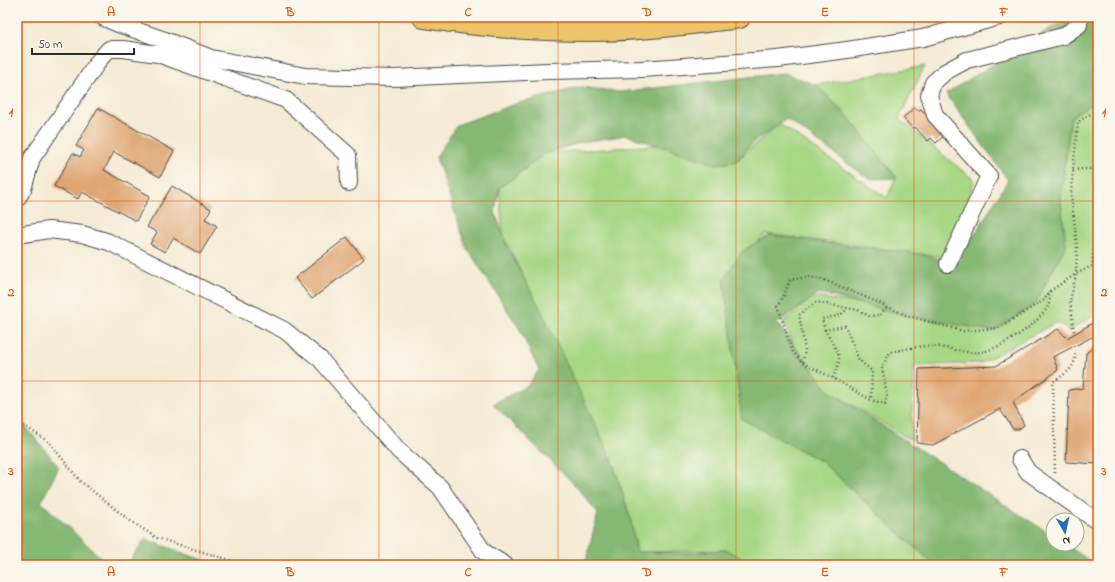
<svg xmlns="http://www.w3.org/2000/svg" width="1115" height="582" font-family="'Indie Flower',sans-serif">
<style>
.green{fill:#a7d785;stroke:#698158}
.forest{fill:#85b872;stroke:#58724e}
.building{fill:#dfa572}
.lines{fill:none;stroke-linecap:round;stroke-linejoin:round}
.minor-casing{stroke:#494844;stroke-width:18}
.highway-casing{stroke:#494844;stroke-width:24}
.path{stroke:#494844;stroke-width:2.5;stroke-dasharray:1 3;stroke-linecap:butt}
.minor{stroke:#fff;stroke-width:16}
.highway{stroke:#ecc569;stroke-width:22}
.grid{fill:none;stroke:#e8590c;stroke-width:1;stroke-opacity:0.55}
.neatline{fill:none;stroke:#e8590c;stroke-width:1.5}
.grid-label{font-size:13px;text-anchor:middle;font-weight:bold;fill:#e8590c}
</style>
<rect width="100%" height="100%" fill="#fbf7ec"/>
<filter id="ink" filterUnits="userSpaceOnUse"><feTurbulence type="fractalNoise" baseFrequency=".025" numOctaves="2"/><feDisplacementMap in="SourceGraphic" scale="8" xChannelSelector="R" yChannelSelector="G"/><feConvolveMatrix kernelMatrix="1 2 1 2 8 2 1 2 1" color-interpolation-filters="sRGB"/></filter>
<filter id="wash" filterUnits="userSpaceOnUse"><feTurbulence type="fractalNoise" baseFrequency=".012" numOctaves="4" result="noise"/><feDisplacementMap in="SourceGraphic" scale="16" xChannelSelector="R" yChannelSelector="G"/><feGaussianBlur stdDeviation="0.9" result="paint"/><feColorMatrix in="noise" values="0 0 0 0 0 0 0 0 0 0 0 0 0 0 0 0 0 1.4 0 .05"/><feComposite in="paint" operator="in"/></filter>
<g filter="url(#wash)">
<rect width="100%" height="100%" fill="#f4ebd5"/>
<g class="green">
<polygon points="925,66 899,119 974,180 952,258 765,234 724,279 742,419 821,461 934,565 755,565 726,550 637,552 630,517 612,460 503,235 499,188 546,153 656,145 735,162 779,124 887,198 896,177 816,85"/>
<polygon points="1098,100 1098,313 1069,331 1057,322 981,363 914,366 911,440 829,391 803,363 783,322 813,297 1005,324 1033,306 1066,245 1061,200 1071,117"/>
</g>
<g class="forest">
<polygon points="1069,17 1098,17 1098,99 1071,117 1060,194 1066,245 1035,304 993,331 908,316 819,293 777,323 829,391 1053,536 1053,544 1065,544 1096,565 934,565 821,461 742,419 724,279 742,251 770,235 841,245 909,252 957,263 1008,180 946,94 1020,47"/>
<polygon points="784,73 816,85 846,114 897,178 869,179 787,119 755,141 735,162 716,164 626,135 583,142 546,153 499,188 495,212 508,249 539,306 612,460 630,517 637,552 685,553 726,550 755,565 585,565 598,513 573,483 493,404 527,386 539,370 519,328 467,248 436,157 457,125 515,104 581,87 620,92"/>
<polygon points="17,416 59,467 41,502 109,565 17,565"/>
<polygon points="145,539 216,565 127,565"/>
</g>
<g id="blocks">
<g class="building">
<polygon points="915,107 918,111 921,109 945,135 936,143 931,138 928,141 915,127 913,129 903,118"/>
<polygon points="98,108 174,151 160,177 114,152 104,170 150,196 136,221 82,192 78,199 54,186 73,153 80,157 84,150 76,146"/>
<polygon points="172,186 211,209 205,219 217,226 200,254 173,238 165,252 150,244 157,232 147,227"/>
<polygon points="347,237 364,259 312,299 295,278"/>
<polygon points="1098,320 1098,334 1053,357 1058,370 1013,402 1024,425 1019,429 1013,429 1000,409 933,445 917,443 919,369 996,366 1058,329 1067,338"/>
<polygon points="1098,344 1098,464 1066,462 1069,390 1083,388 1086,353"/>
</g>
</g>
</g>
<g filter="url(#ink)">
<use href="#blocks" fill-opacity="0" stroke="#494844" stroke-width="1"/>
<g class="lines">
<defs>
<g id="minor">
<polyline points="102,17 118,24 162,39 211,58 305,76 394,78 548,71 642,69 778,59 847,50 923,38 999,17"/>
<polyline points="17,199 23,189 32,158 100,59 109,49 123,49 158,54 286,100 348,155 349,183"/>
<polyline points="17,235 49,230 82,234 109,242 284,330 320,359 399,451 440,487 484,552 505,565"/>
<polyline points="948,264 989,176 935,115 929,95 933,83 945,72 967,60 1063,36 1079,25 1080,17"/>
<polyline points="1020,459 1028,472 1098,522"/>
</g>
<path id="highway" d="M424 17C479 26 534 30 590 30 640 30 690 23 739 17"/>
</defs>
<use href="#minor" class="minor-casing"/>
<use href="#highway" class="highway-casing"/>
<g class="path">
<polyline points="1073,170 1098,168"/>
<path d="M1050 291C1050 296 1050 302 1048 306 1039 324 1001 349 981 352 964 354 949 347 933 346 922 345 902 350 890 352L882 367 887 395 885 404 871 400 833 378 803 363 792 351 778 306 784 295 790 280 808 277 822 279 877 302 908 316 963 331 999 328 1044 300 1050 291 1076 274 1092 266 1094 243 1098 219"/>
<polyline points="825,330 822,319 841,315 847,309"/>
<polyline points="1074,331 1070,302 1076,274 1077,246 1071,194 1073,170 1078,122 1098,109"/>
<polyline points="803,362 805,349 799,315 816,302 858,310 869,316 880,315 887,307"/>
<path d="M833 378C835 372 839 365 839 359 839 351 829 338 825 330L845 326 859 360 872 371 871 400"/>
<polyline points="17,421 49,442 80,481 129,520 157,538 246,565"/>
<path d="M1055 473 1053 382C1064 374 1076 369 1075 354"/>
</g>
<use href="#minor" class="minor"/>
<use href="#highway" class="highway"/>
</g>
</g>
<path class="grid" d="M200 17V565M379 17V565M558 17V565M736 17V565M914 17V565M17 201H1098M17 381H1098"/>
<rect width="1115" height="582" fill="none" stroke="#fbf7ec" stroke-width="44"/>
<g transform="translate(1065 532) rotate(171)"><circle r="19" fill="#fbf7ec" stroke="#a8a59f"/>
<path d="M0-3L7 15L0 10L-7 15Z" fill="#1f6fb2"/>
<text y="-6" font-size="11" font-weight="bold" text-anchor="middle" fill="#2b2b2b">N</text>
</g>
<path d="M32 48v6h102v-6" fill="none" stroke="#2b2b2b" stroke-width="2"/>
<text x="38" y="48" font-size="12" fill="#2b2b2b" stroke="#fbf7ec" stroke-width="3" paint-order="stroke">50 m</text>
<rect x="22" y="22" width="1071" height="538" class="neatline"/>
<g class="grid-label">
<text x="111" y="16">A</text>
<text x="290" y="16">B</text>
<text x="468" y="16">C</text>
<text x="647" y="16">D</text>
<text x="825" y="16">E</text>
<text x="1004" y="16">F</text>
<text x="11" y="116">1</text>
<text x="1104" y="116">1</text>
<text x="11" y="296">2</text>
<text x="1104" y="296">2</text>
<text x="11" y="475">3</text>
<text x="1104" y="475">3</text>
<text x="111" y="576">A</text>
<text x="290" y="576">B</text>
<text x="468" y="576">C</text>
<text x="647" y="576">D</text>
<text x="825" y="576">E</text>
<text x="1004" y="576">F</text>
</g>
</svg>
